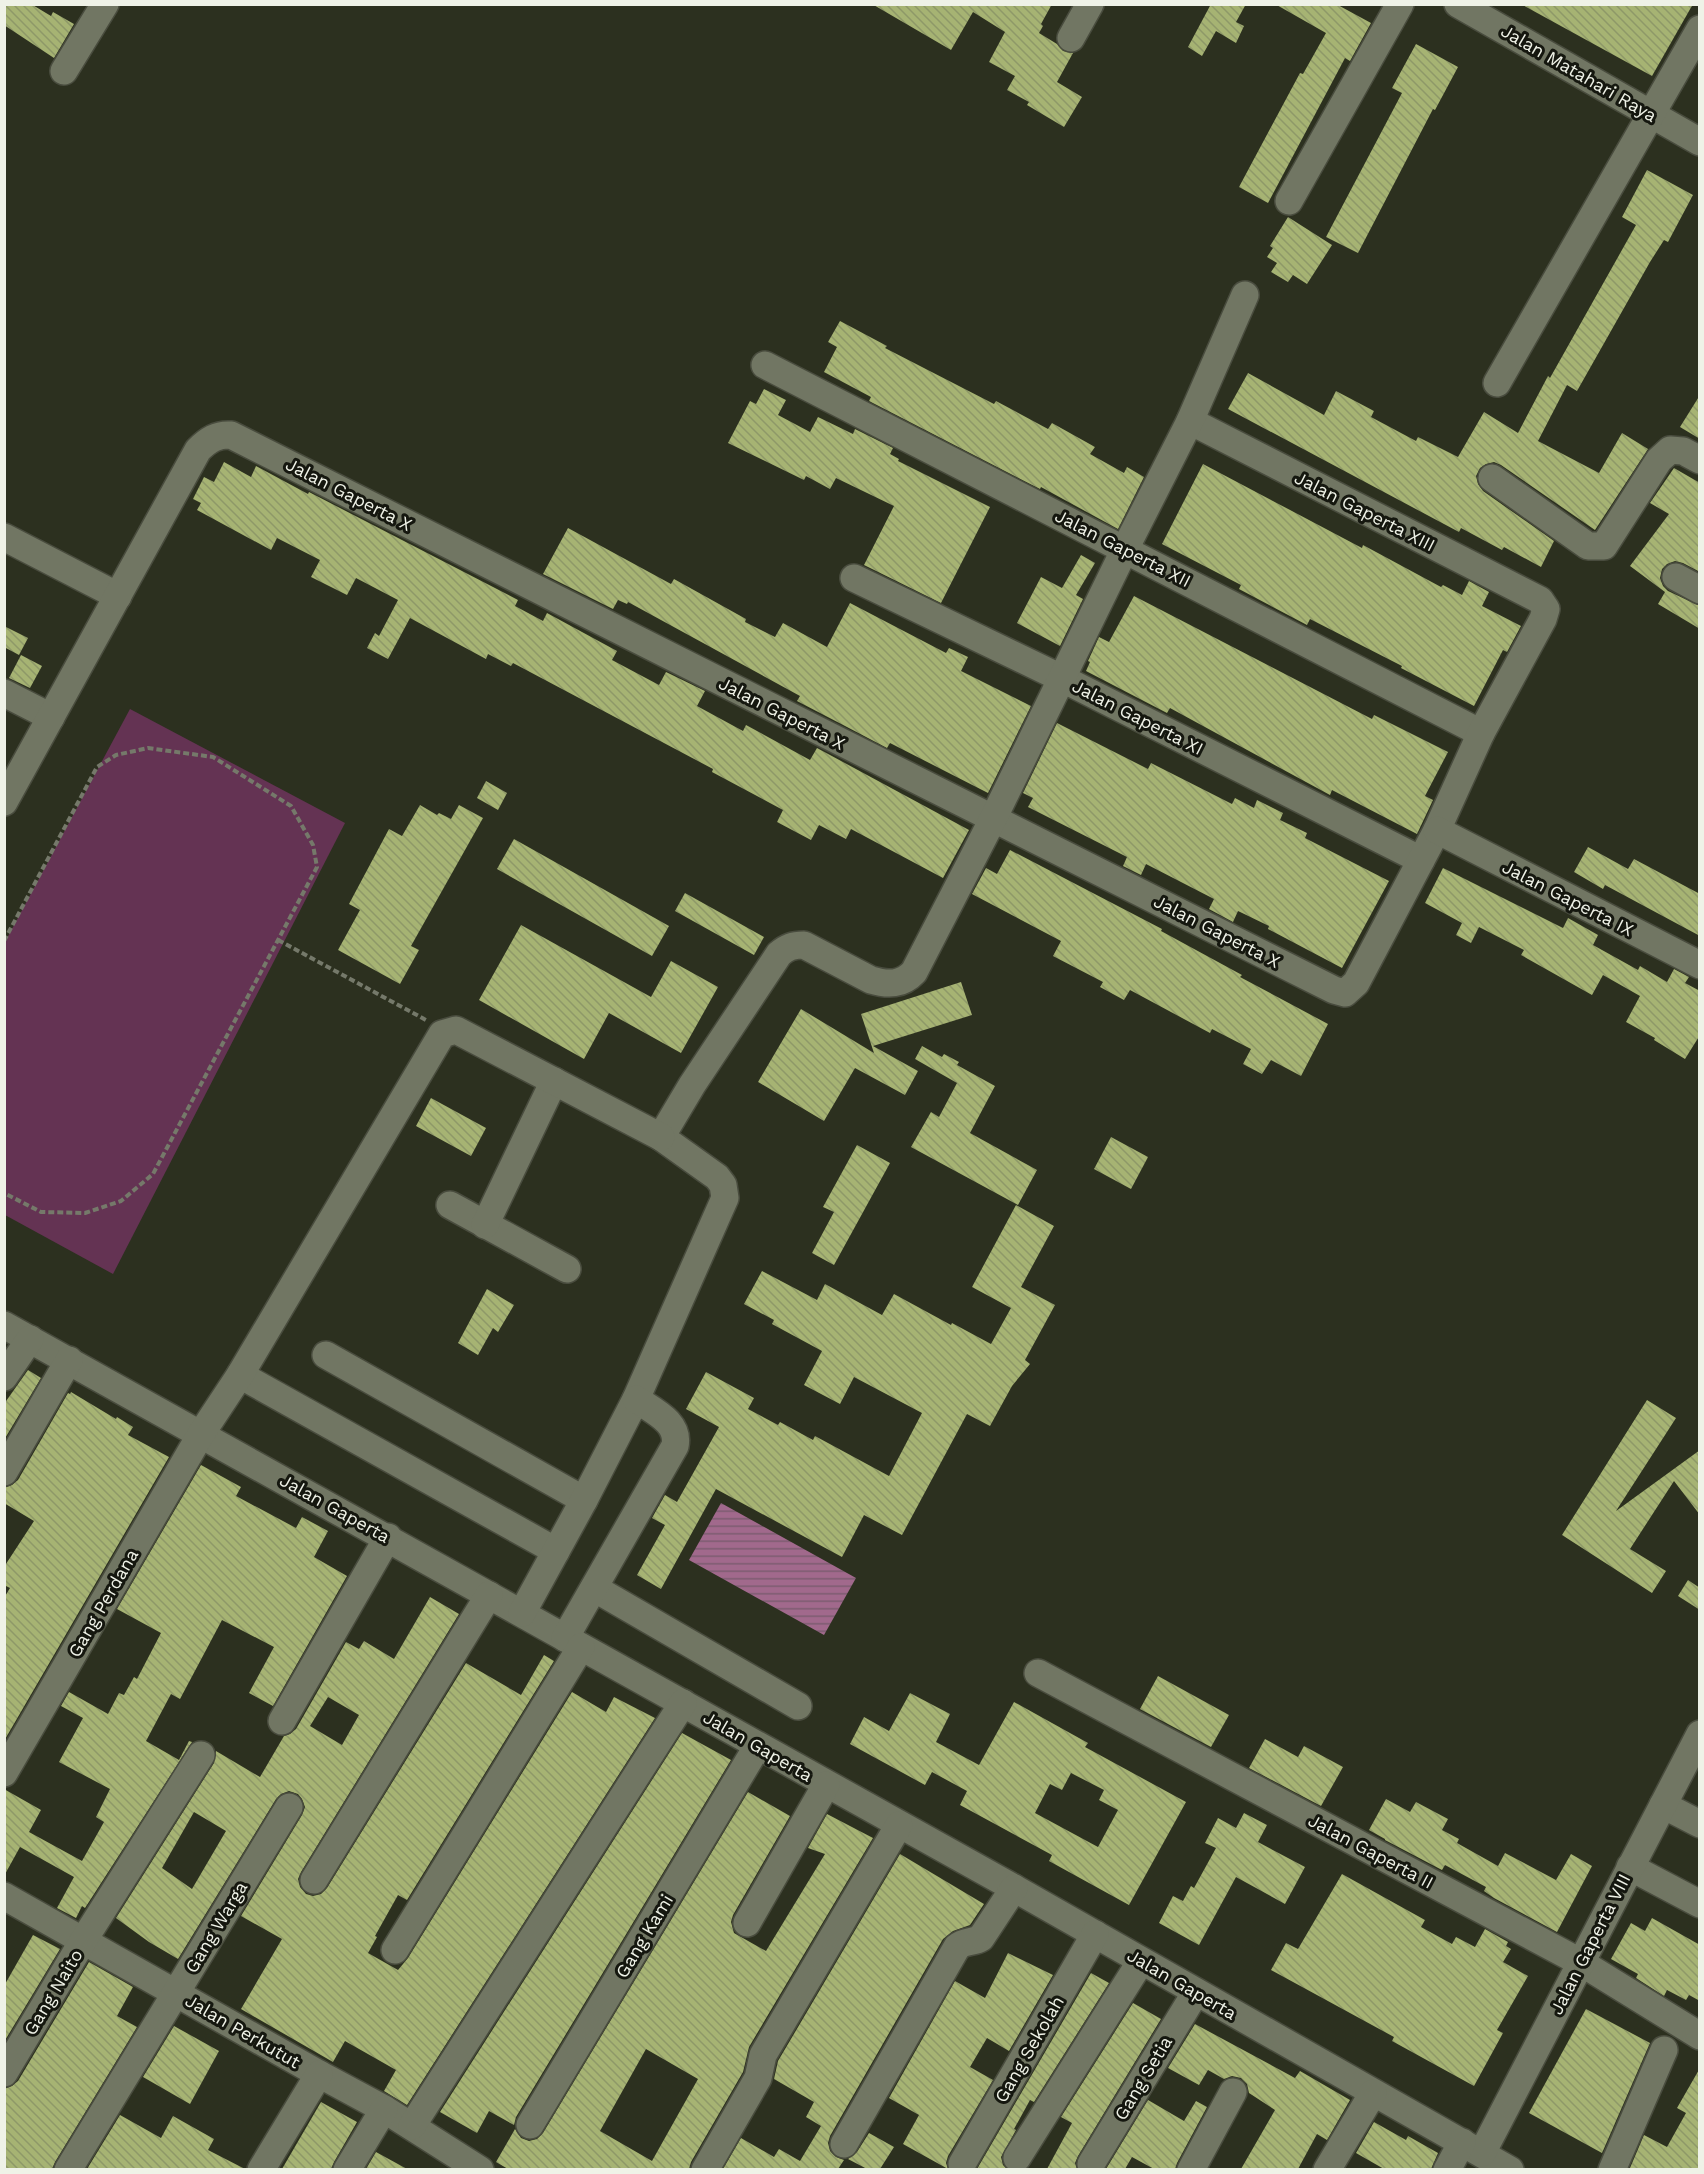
<svg xmlns="http://www.w3.org/2000/svg" width="1704" height="2174" font-family="'Work Sans',sans-serif">
<style>
.garden{fill:#643353}
.water{fill:url(#water-rules)}
.building{fill:url(#building-back-hatch);fill-rule:evenodd}
.lines{fill:none;stroke-linecap:round;stroke-linejoin:round}
.minor-casing{stroke:#494c3e;stroke-width:30}
.path{stroke:#75796a;stroke-width:4;stroke-dasharray:6 3;stroke-linecap:butt}
.minor{stroke:#717663;stroke-width:27}
.labels{text-anchor:middle;dominant-baseline:central;stroke-width:6;stroke-linejoin:round;paint-order:stroke}
.street-label{font-size:18px;fill:#eff2e7;stroke:#15170f}
</style>
<defs>
<pattern id="water-rules" width="6" height="5" patternUnits="userSpaceOnUse" patternTransform="scale(1.5)"><rect width="6" height="5" fill="#a1698c"/><path d="M0 2.5h6" fill="none" stroke="#7d5c70"/></pattern>
<pattern id="building-back-hatch" width="6" height="6" patternUnits="userSpaceOnUse" patternTransform="scale(1.5)"><rect width="6" height="6" fill="#a6b373"/><path d="M-1 5l2 2M0 0l6 6M5-1l2 2" fill="none" stroke="#8e9868"/></pattern>
</defs>
<rect width="100%" height="100%" fill="#2c301f"/>
<polygon class="garden" points="130,709 345,823 113,1274 5,1215 5,942"/>
<polygon class="water" points="721,1503 856,1578 824,1635 689,1560"/>
<g class="building">
<polygon points="4,4 31,4 51,16 53,12 74,24 54,58 4,25"/>
<polygon points="872,4 1052,4 1041,24 1043,26 1039,33 1057,44 1063,51 1073,53 1057,82 1082,97 1064,127 1027,105 1029,102 1007,90 1015,76 989,62 1005,32 973,12 951,50"/>
<polygon points="1211,4 1246,4 1236,22 1244,26 1236,43 1216,31 1202,56 1188,47"/>
<polygon points="1275,4 1336,4 1371,23 1350,61 1345,58 1268,203 1239,187 1300,73 1303,74 1326,33"/>
<polygon points="1521,4 1693,4 1652,76"/>
<polygon points="1416,44 1458,67 1435,110 1433,109 1358,253 1326,237 1402,93 1392,88"/>
<polygon points="1647,170 1693,195 1668,242 1664,240 1650,262 1577,391 1567,385 1538,441 1599,473 1622,433 1648,449 1595,530 1501,465 1494,462 1486,464 1480,468 1476,476 1478,484 1483,491 1554,541 1541,567 1504,547 1502,550 1461,528 1459,532 1228,409 1248,373 1324,415 1336,391 1374,411 1371,417 1416,441 1418,437 1458,457 1484,412 1518,433 1548,376 1550,378 1636,225 1622,217"/>
<polygon points="1288,217 1332,245 1307,284 1293,275 1288,282 1271,272 1277,263 1267,257 1273,248 1270,246"/>
<polygon points="840,321 887,346 885,348 994,404 996,401 1048,429 1052,423 1095,447 1090,454 1124,473 1127,467 1144,477 1118,529 1041,487 1040,489 869,401 871,397 824,372 837,347 828,342"/>
<polygon points="764,389 786,400 778,415 810,432 818,417 853,434 855,429 893,448 890,454 899,459 898,461 990,507 941,603 864,565 894,506 836,478 830,489 806,476 804,480 728,443 750,401 756,404"/>
<polygon points="1700,395 1700,439 1680,427"/>
<polygon points="224,462 251,477 256,466 308,494 309,492 518,600 515,606 543,621 547,613 617,651 612,660 659,685 666,672 705,691 697,706 743,731 746,725 810,760 817,748 969,830 943,878 851,829 846,839 819,825 811,840 777,822 783,810 712,772 713,769 513,663 511,666 488,654 486,659 410,618 388,659 367,648 375,633 379,636 398,600 356,578 347,595 311,577 320,560 277,538 271,550 197,510 201,503 193,499 204,477 214,482"/>
<polygon points="1203,464 1362,548 1363,545 1441,587 1443,585 1462,595 1469,581 1489,592 1482,606 1521,626 1507,652 1503,650 1474,706 1401,668 1402,666 1310,619 1307,625 1239,589 1241,585 1162,544"/>
<polygon points="1674,468 1700,483 1700,572 1683,563 1675,561 1667,564 1662,569 1660,578 1663,586 1668,591 1700,606 1700,629 1658,604 1665,592 1630,566 1669,514 1650,503"/>
<polygon points="568,528 671,584 674,579 746,619 745,622 775,637 783,623 827,647 850,603 946,653 949,648 968,657 961,671 1031,706 988,793 890,743 887,748 847,727 797,701 800,696 628,602 627,604 618,600 613,609 543,574"/>
<polygon points="1081,555 1095,563 1076,595 1083,599 1060,646 1017,623 1041,577 1062,588"/>
<polygon points="1134,596 1372,719 1374,715 1448,752 1425,796 1433,800 1417,834 1332,790 1330,795 1170,708 1167,713 1086,671 1090,662 1088,661 1099,637 1109,642"/>
<polygon points="4,626 28,638 19,655 4,647"/>
<polygon points="21,655 42,666 30,688 9,678"/>
<polygon points="1057,723 1148,769 1151,763 1232,804 1235,798 1254,808 1257,800 1283,813 1280,820 1307,833 1305,838 1389,881 1342,968 1268,929 1269,926 1238,911 1233,922 1209,909 1214,899 1146,864 1141,875 1123,866 1127,857 1028,807 1033,798 1023,793"/>
<polygon points="486,781 507,793 498,810 477,798"/>
<polygon points="420,805 437,815 439,813 451,819 459,805 483,818 411,946 419,950 400,984 338,950 360,910 349,904 389,829 402,836"/>
<polygon points="514,839 669,926 652,956 497,869"/>
<polygon points="1588,847 1628,869 1634,859 1700,894 1700,936 1605,885 1603,889 1574,872"/>
<polygon points="1010,850 1162,929 1161,931 1242,975 1240,977 1328,1024 1301,1076 1271,1060 1262,1074 1243,1064 1251,1049 1212,1029 1210,1033 1130,990 1124,1000 1100,987 1103,982 1053,956 1061,941 972,894 986,868 997,874"/>
<polygon points="1443,868 1563,928 1568,918 1598,935 1593,945 1638,970 1640,966 1667,982 1674,969 1689,977 1685,983 1700,991 1700,1035 1685,1059 1654,1040 1655,1038 1626,1022 1640,996 1603,975 1592,995 1521,955 1524,950 1479,927 1471,943 1456,935 1462,923 1425,903"/>
<polygon points="685,893 764,937 754,955 675,911"/>
<polygon points="521,925 651,997 671,961 718,987 681,1053 609,1013 584,1059 479,1000"/>
<polygon points="961,982 972,1015 873,1046 918,1071 905,1095 855,1068 824,1121 758,1082 801,1009 874,1053 861,1014"/>
<polygon points="922,1046 942,1057 944,1054 959,1062 957,1065 995,1086 970,1133 1037,1170 1018,1205 911,1147 931,1112 939,1117 957,1083 915,1059"/>
<polygon points="431,1098 486,1128 471,1156 416,1126"/>
<polygon points="1111,1137 1148,1157 1131,1189 1094,1169"/>
<polygon points="857,1145 890,1163 834,1265 812,1253 834,1212 823,1207"/>
<polygon points="1016,1205 1054,1226 1021,1287 1055,1305 1025,1360 1030,1364 1012,1386 990,1426 967,1414 902,1535 864,1515 842,1557 716,1489 661,1589 637,1575 665,1525 652,1518 665,1495 677,1502 719,1427 686,1409 706,1372 754,1398 748,1409 778,1425 780,1422 813,1440 815,1436 889,1476 922,1413 854,1377 840,1404 804,1385 822,1351 772,1324 774,1320 744,1304 762,1271 817,1300 825,1284 882,1315 894,1294 951,1325 952,1323 991,1344 1011,1308 972,1287"/>
<polygon points="487,1289 514,1305 498,1332 493,1328 478,1355 458,1343"/>
<polygon points="28,1370 41,1378 4,1440 4,1404"/>
<polygon points="71,1392 116,1419 117,1417 133,1427 128,1435 169,1457 4,1741 4,1598 10,1588 4,1585 4,1567 34,1521 4,1503 4,1488 12,1485 18,1480 68,1393 70,1394"/>
<polygon points="1647,1400 1676,1418 1616,1511 1700,1450 1700,1515 1674,1481 1630,1549 1666,1571 1652,1593 1562,1535"/>
<polygon points="201,1465 241,1487 236,1496 296,1528 302,1517 328,1531 314,1557 347,1576 273,1706 249,1693 274,1647 222,1620 180,1699 171,1694 146,1741 179,1760 189,1741 192,1742 85,1908 82,1906 76,1918 57,1908 74,1877 20,1847 4,1876 4,1789 41,1810 29,1832 82,1861 104,1822 96,1817 110,1789 59,1762 83,1718 61,1706 69,1692 108,1714 119,1693 124,1695 134,1677 137,1679 161,1633 117,1609"/>
<polygon points="1688,1580 1700,1588 1700,1610 1678,1596"/>
<path d="M430 1597 459 1614 301 1872 298 1879 300 1887 306 1894 313 1896 321 1894 327 1888 466 1663 521 1695 544 1655 554 1661 407 1900 398 1895 375 1936 377 1937 368 1953 398 1970 408 1958 572 1692 606 1712 614 1697 655 1718 407 2105 384 2091 396 2070 345 2041 333 2062 241 2009 282 1939 241 1916 302 1815 305 1807 302 1799 298 1794 289 1791 281 1794 276 1799 178 1959 149 1942 116 1918 214 1763 216 1751 260 1777 284 1736 290 1734 296 1729 346 1642 359 1649 364 1641 394 1659ZM328 1697 359 1715 342 1745 310 1726ZM194 1812 226 1831 192 1889 162 1868Z"/>
<polygon points="1158,1676 1229,1715 1211,1747 1140,1709"/>
<path d="M910 1693 950 1714 936 1742 979 1765 1014 1702 1088 1743 1085 1747 1186 1802 1129 1905 1049 1861 1052 1855 960 1805 967 1791 932 1772 925 1785 850 1744 864 1717 889 1731ZM1071 1773 1104 1790 1099 1800 1118 1810 1098 1847 1035 1813 1050 1784 1062 1790Z"/>
<polygon points="682,1733 731,1760 516,2117 514,2125 489,2111 477,2133 440,2112"/>
<polygon points="1265,1739 1298,1757 1304,1746 1343,1767 1321,1806 1249,1768"/>
<path d="M748 1792 790 1816 733 1915 731 1922 734 1933 766 1951 825 1854 808 1848 827 1814 873 1838 749 2047 743 2072 691 2162 689 2169H508L496 2162 515 2129 521 2138 529 2141 537 2139 543 2133ZM646 2049 698 2079 652 2161 600 2131Z"/>
<polygon points="1386,1799 1410,1812 1416,1802 1448,1819 1442,1830 1459,1839 1457,1843 1498,1866 1505,1853 1556,1880 1571,1854 1592,1866 1557,1932 1494,1898 1484,1891 1486,1887 1445,1865 1442,1870 1385,1840 1385,1839 1369,1830"/>
<polygon points="1244,1813 1267,1825 1258,1842 1305,1867 1285,1904 1236,1877 1199,1945 1159,1923 1173,1896 1183,1901 1191,1886 1194,1888 1216,1848 1205,1843 1218,1818 1236,1828"/>
<polygon points="900,1854 984,1904 970,1925 953,1931 943,1939 830,2136 828,2143 830,2151 836,2157 844,2160 838,2169 723,2169 741,2138 774,2157 779,2149 800,2161 821,2126 806,2117 814,2102 774,2079 778,2061"/>
<polygon points="1342,1874 1425,1920 1421,1927 1452,1944 1456,1937 1475,1947 1485,1929 1508,1942 1506,1946 1511,1949 1503,1962 1528,1976 1497,2030 1503,2033 1474,2086 1392,2041 1394,2037 1271,1970 1286,1943 1298,1949"/>
<polygon points="1652,1918 1700,1945 1700,2001 1689,1995 1686,2000 1667,1990 1664,1996 1636,1978 1638,1974 1611,1959 1631,1923 1645,1931"/>
<polygon points="33,1935 60,1949 4,2042 4,1986"/>
<polygon points="1008,1953 1053,1975 1009,2051 987,2038 970,2067 993,2080 948,2156 946,2163 948,2169 903,2144 919,2115 889,2098 955,1981 985,1998"/>
<polygon points="89,1962 133,1987 117,2016 137,2027 55,2162 52,2169 4,2169 4,2089 12,2086 18,2081"/>
<polygon points="1091,1973 1109,1983 1034,2102 1030,2100 1014,2129 1016,2130 1001,2157 1003,2165 1007,2169 977,2169"/>
<polygon points="1133,2003 1161,2019 1078,2156 1075,2163 1077,2169 1047,2169 1072,2123 1061,2117"/>
<polygon points="1586,2009 1650,2043 1602,2153 1529,2113"/>
<polygon points="1195,2024 1295,2078 1300,2071 1350,2100 1327,2140 1317,2134 1298,2169 1241,2169 1275,2110 1249,2093 1247,2084 1241,2078 1232,2076 1224,2079 1208,2070 1199,2085 1168,2068"/>
<polygon points="174,2026 219,2051 190,2104 143,2077"/>
<polygon points="1700,2068 1700,2169 1633,2169 1630,2168 1644,2135 1667,2147 1686,2113 1677,2108"/>
<polygon points="1148,2100 1184,2121 1196,2101 1207,2107 1177,2163 1175,2169 1154,2169 1132,2157 1125,2169 1106,2169"/>
<polygon points="321,2102 357,2122 334,2162 331,2169 282,2169"/>
<polygon points="120,2115 161,2138 173,2116 214,2139 208,2150 245,2169 87,2169"/>
<polygon points="1374,2122 1406,2140 1408,2136 1438,2153 1431,2169 1384,2169 1356,2153"/>
<polygon points="869,2133 894,2147 880,2169 867,2169 848,2159 857,2152"/>
<polygon points="376,2152 407,2169 366,2169"/>
</g>
<g class="lines">
<defs>
<g id="minor">
<polyline points="1458,4 1700,142"/>
<polyline points="1071,38 1090,4"/>
<polyline points="64,71 105,4"/>
<polyline points="1289,201 1400,4"/>
<polyline points="765,365 1481,733"/>
<polyline points="1497,383 1700,29"/>
<polyline points="1492,478 1588,546 1604,546 1659,460 1670,450 1683,451 1700,460"/>
<polyline points="4,537 118,596"/>
<polyline points="1676,577 1700,590"/>
<polyline points="854,578 1061,678 1421,860"/>
<polyline points="4,693 51,717"/>
<path d="M4 802 198 450C208 440 217 434 231 435L1334 990 1345 993 1356 983 1437 830 1481 733 1543 619 1546 609 1540 600 1190 421"/>
<polyline points="1437,830 1700,965"/>
<polyline points="450,1205 567,1269"/>
<polyline points="485,1225 554,1081"/>
<polyline points="4,1325 1014,1888 1510,2170"/>
<polyline points="326,1355 584,1500"/>
<polyline points="240,1375 556,1551"/>
<polyline points="4,1377 30,1339"/>
<polyline points="4,1472 69,1360"/>
<polyline points="594,1588 798,1706"/>
<path d="M522 1613 584 1500 636 1399 725 1198 723 1185 717 1177 661 1137 692 1085 779 954C787 947 793 945 804 945L871 980C888 985 902 985 914 972L993 819 1125 549 1190 421 1245 295"/>
<path d="M565 1638 675 1446C680 1422 653 1411 636 1399"/>
<polyline points="1038,1673 1580,1962 1700,2036"/>
<polyline points="282,1721 388,1537"/>
<polyline points="4,1773 201,1434 240,1375 442,1034 456,1030 661,1137"/>
<polyline points="1663,1805 1700,1824"/>
<polyline points="1630,1867 1700,1904"/>
<polyline points="314,1880 489,1595"/>
<polyline points="4,1896 319,2074 384,2109 480,2170"/>
<polyline points="747,1923 826,1785"/>
<polyline points="395,1950 581,1647"/>
<polyline points="4,2073 83,1941 201,1755"/>
<polyline points="530,2125 757,1747"/>
<polyline points="412,2126 683,1703"/>
<path d="M844 2144 957 1947C965 1940 973 1943 981 1938L1014 1888"/>
<polyline points="1482,2153 1700,1734"/>
<polyline points="1017,2158 1141,1961"/>
<polyline points="962,2164 1095,1934"/>
<polyline points="1091,2164 1196,1992"/>
<polyline points="68,2170 289,1807"/>
<polyline points="261,2170 319,2074"/>
<polyline points="347,2170 384,2109"/>
<polyline points="705,2170 758,2078 763,2055 899,1825"/>
<polyline points="1191,2170 1233,2092"/>
<polyline points="1327,2170 1373,2093"/>
<polyline points="1447,2170 1462,2142"/>
<polyline points="1612,2170 1664,2050"/>
</g>
</defs>
<use href="#minor" class="minor-casing"/>
<g class="path">
<polyline points="278,940 426,1020"/>
<polyline points="4,941 97,767 116,755 148,748 213,757 291,806 313,845 317,867 153,1174 121,1201 85,1213 41,1212 4,1193"/>
</g>
<use href="#minor" class="minor"/>
</g>
<g class="labels">
<g class="street-label">
<text transform="translate(1579 73) rotate(30)">Jalan Matahari Raya</text>
<text transform="translate(349 494) rotate(27)">Jalan Gaperta X</text>
<text transform="translate(1365 511) rotate(27)">Jalan Gaperta XIII</text>
<text transform="translate(1123 548) rotate(27)">Jalan Gaperta XII</text>
<text transform="translate(782 713) rotate(27)">Jalan Gaperta X</text>
<text transform="translate(1138 717) rotate(27)">Jalan Gaperta XI</text>
<text transform="translate(1568 898) rotate(27)">Jalan Gaperta IX</text>
<text transform="translate(1217 931) rotate(27)">Jalan Gaperta X</text>
<text transform="translate(335 1508) rotate(29)">Jalan Gaperta</text>
<text transform="translate(103 1603) rotate(-60)">Gang Perdana</text>
<text transform="translate(758 1746) rotate(30)">Jalan Gaperta</text>
<text transform="translate(1371 1851) rotate(28)">Jalan Gaperta II</text>
<text transform="translate(216 1927) rotate(-59)">Gang Warga</text>
<text transform="translate(644 1936) rotate(-59)">Gang Kami</text>
<text transform="translate(1590 1944) rotate(-63)">Jalan Gaperta VIII</text>
<text transform="translate(1182 1984) rotate(30)">Jalan Gaperta</text>
<text transform="translate(53 1992) rotate(-59)">Gang Naito</text>
<text transform="translate(243 2031) rotate(30)">Jalan Perkutut</text>
<text transform="translate(1029 2049) rotate(-60)">Gang Sekolah</text>
<text transform="translate(1143 2078) rotate(-59)">Gang Setia</text>
</g>
</g>
<rect width="1704" height="2174" fill="none" stroke="#eff2e7" stroke-width="12"/>
</svg>
